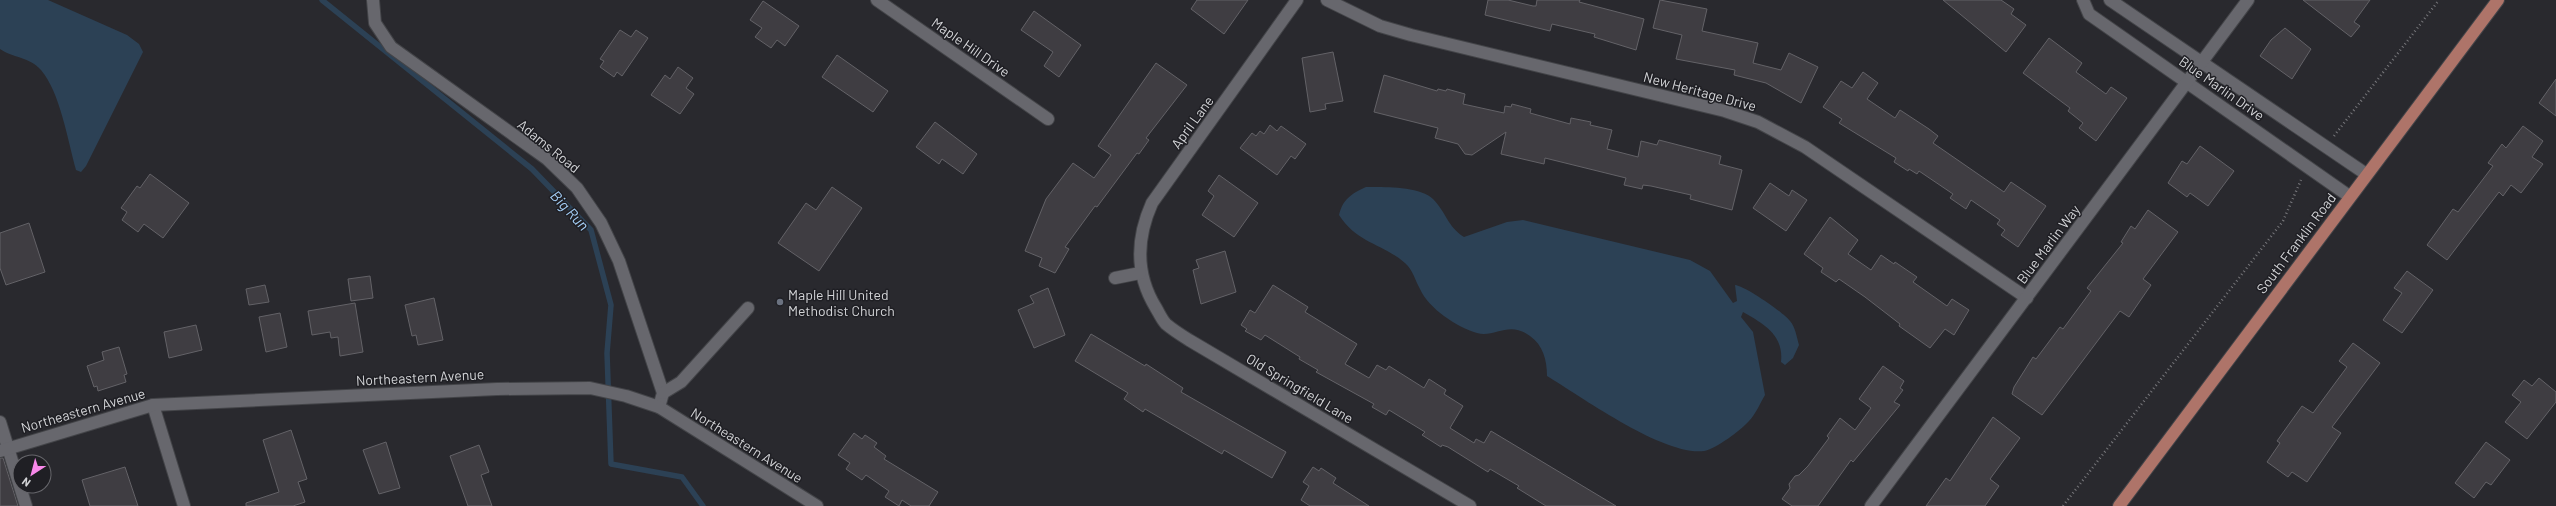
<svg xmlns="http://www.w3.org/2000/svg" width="2556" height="506" font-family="Barlow,sans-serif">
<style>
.water{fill:#2c4155}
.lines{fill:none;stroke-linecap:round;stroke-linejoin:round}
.stream{stroke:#2c4155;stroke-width:5.5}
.building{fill:#3f3d42;stroke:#636267}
.minor-casing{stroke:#434448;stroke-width:14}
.major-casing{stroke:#434448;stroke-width:14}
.path{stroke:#78787c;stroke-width:2.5;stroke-dasharray:1 3;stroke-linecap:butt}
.minor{stroke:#67676d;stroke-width:12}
.major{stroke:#ae7469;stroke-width:12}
.worship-dot{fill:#6b7280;stroke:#1f1f24;stroke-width:1.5}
.labels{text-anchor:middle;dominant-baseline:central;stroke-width:3;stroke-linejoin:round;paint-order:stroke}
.street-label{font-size:14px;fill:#d3d4d7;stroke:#1f1f24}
.poi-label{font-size:14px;fill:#d3d4d7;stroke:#1f1f24;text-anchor:start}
.water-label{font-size:15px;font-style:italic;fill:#a5d0f9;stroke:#1f1f24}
</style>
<rect width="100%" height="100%" fill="#29292e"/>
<g class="water">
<path d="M0 0H48L127 35 139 44 143 52 86 166 81 172 76 170C68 141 60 92 41 70 30 57 13 58 0 49Z"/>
<path d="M1366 187C1383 187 1420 186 1433 199 1446 212 1447 226 1464 237L1507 222 1523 220 1690 260 1710 271 1733 303 1737 301 1735 285C1745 286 1783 312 1790 321 1795 326 1797 338 1799 345L1793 358 1785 365 1781 362C1784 335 1764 324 1743 312L1741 317 1753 332 1765 395C1760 403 1756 414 1749 421 1741 430 1716 449 1704 451 1663 456 1582 397 1547 376 1547 360 1543 345 1530 336 1509 320 1495 338 1477 333 1457 327 1429 309 1420 289 1415 280 1413 270 1405 263 1382 243 1358 244 1339 215 1343 199 1351 194 1366 187Z"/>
</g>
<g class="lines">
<polyline class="stream" points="322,0 532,169 591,230 611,305 607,353 611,464 682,477 703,506"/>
</g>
<g class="building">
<polygon points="1197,0 1248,0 1224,34 1191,9"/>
<polygon points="1488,0 1508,0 1533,6 1536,6 1537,0 1580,0 1579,2 1644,19 1636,50 1594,37 1595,34 1552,24 1550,31 1485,15"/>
<polygon points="1660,0 1707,9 1702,31 1758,43 1753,63 1781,70 1789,53 1818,67 1801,103 1766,83 1734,75 1735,70 1676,59 1682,35 1653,28"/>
<polygon points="1943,0 2001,0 2014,9 2011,14 2026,25 2006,52"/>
<polygon points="2303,0 2370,0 2354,22 2360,26 2351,37"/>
<polygon points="763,1 799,26 785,46 777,40 771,48 755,37 762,28 750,20"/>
<polygon points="1034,11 1081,45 1059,77 1044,66 1053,52 1021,30"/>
<polygon points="2285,28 2311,49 2292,79 2260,56 2271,40"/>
<polygon points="620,30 631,37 636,30 648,38 622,76 617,72 614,77 600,67 604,61 600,59"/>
<polygon points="2049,38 2082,63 2076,72 2106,94 2111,87 2127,98 2096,141 2079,128 2083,123 2068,111 2070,108 2023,73"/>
<polygon points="1333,52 1343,101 1325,104 1326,109 1310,112 1302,58"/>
<polygon points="837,55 888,91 873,112 822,77"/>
<polygon points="1156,63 1187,85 1146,138 1149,140 1139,154 1137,153 1097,207 1095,206 1065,247 1069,249 1055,273 1039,266 1042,258 1025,251 1046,199 1073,163 1094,178 1111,155 1098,146"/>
<polygon points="678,67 693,78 686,88 694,94 680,114 651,95 665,75 670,79"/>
<polygon points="1863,72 1878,83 1867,99 1895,118 1900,110 1929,129 1938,136 1933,143 2004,192 2011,182 2046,206 2018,247 2001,235 2005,230 1997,224 2000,220 1971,200 1966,209 1950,198 1953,194 1919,171 1917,174 1909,169 1908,171 1894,162 1896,158 1839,123 1842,119 1823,107 1841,81 1852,88"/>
<polygon points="1384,75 1437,91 1438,89 1446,91 1447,89 1465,94 1463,104 1504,113 1505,106 1511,107 1512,104 1531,109 1530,113 1570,124 1571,118 1591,122 1590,125 1612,130 1607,149 1638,157 1641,141 1657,145 1659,140 1721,156 1719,164 1742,170 1732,210 1690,199 1691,195 1651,186 1643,185 1642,189 1624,185 1626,178 1545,158 1544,164 1501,154 1506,132 1472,155 1465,154 1458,144 1435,138 1438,128 1374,112"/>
<polygon points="2556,79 2556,116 2539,103"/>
<polygon points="935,122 977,154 963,174 942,159 939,164 916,147"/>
<polygon points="1270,125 1277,131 1281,126 1306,144 1295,159 1291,156 1277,175 1240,148 1252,133 1256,136 1260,131 1264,134"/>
<polygon points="2523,126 2543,141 2532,157 2543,164 2521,193 2511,185 2503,196 2499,192 2447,260 2427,245 2453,209 2458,212 2493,166 2488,163 2502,144 2506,148"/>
<polygon points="2200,146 2234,171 2208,206 2190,193 2187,197 2168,183 2182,161 2187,164"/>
<polygon points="150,174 189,203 163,238 144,224 138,232 122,220 127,212 121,208 137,186 140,188"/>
<polygon points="1219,175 1258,203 1234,237 1202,215 1214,196 1208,191"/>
<polygon points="1770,183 1789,196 1792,190 1807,200 1786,231 1753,208"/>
<polygon points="832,187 862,208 819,271 778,243 806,203 816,210"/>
<polygon points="2148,210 2178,232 2143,279 2151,285 2129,317 2120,311 2042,415 2012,394 2014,387 2033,357 2036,359 2060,327 2063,329 2091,291 2087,288 2123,243 2121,242 2131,226 2135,229"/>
<polygon points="1830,217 1858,240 1848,254 1871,270 1881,255 1894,264 1895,262 1917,277 1913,282 1947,306 1952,299 1969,310 1954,335 1945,329 1930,348 1899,326 1900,324 1865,297 1839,279 1836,282 1821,272 1823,268 1804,254"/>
<polygon points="29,223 45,272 6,285 0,268 0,233"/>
<polygon points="1225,251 1236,292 1201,304 1193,270 1199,268 1196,260"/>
<polygon points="2407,271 2433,290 2402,333 2383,320 2402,293 2394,288"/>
<polygon points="370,276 373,298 351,301 348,279"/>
<polygon points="265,285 269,302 249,305 246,289"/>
<polygon points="1273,285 1308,307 1305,312 1357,344 1345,364 1369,378 1377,365 1386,370 1389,366 1424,388 1429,379 1446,390 1444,394 1463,406 1450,428 1474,443 1476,439 1484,443 1491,431 1616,506 1546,506 1517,488 1519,486 1490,469 1488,472 1448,447 1442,445 1441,447 1422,435 1425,432 1389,410 1386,415 1372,407 1374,404 1316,372 1318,370 1299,359 1300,357 1265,335 1261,340 1245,331 1247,329 1241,325 1250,310 1255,313"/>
<polygon points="1048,288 1065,335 1034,348 1018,310 1034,303 1030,296"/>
<polygon points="434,298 443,340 418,345 416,335 412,336 405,305"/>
<polygon points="355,303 363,352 340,356 338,337 331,338 330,332 312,335 308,311"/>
<polygon points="280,313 287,347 266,352 259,317"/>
<polygon points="196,325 202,350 169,358 164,332"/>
<polygon points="1091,334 1145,366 1146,364 1183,388 1181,392 1286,452 1272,478 1224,450 1222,454 1145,409 1143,412 1124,399 1128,393 1075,361"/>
<polygon points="2353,343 2380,363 2332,427 2341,433 2307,482 2292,472 2288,477 2267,462 2280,443 2277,441 2302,406 2313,413 2347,367 2339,361"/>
<polygon points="119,347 127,374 124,375 126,382 98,391 97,386 94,387 87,366 104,360 102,352"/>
<polygon points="1883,366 1904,381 1900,388 1903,390 1894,402 1900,405 1853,462 1851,460 1818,506 1792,506 1782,499 1790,488 1789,484 1795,476 1799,475 1808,466 1829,438 1827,436 1840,418 1855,430 1871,408 1859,399"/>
<polygon points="2539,378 2556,392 2556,402 2527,439 2505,422 2521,402 2512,395 2524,380 2532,386"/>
<polygon points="1993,417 2020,438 1990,479 1999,486 1985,506 1926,506 1946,478 1950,481"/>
<polygon points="291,430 307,479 298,482 305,502 293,506 246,506 246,503 279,492 263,440"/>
<polygon points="854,433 862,439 865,435 877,443 874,447 886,456 884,459 938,492 929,506 911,506 902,500 899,506 885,497 889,491 866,475 862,480 846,469 850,463 838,455"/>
<polygon points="386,442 400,488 379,494 363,450"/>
<polygon points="2486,442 2510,460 2491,485 2486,482 2474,498 2455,483"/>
<polygon points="479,445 489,472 481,475 492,506 468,506 450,456"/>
<polygon points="0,458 3,458 18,506 0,506"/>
<polygon points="125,467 138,506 90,506 82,480"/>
<polygon points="1313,467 1319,471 1321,468 1336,478 1333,483 1369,506 1310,506 1301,500 1309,486 1303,482"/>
</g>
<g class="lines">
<defs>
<g id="minor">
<polyline points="373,0 375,23 391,47 547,159 577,188 601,223 619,261 663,393 659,407"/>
<polyline points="877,0 1048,119"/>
<path d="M1297 0 1152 203C1136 239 1135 274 1156 308 1159 313 1162 320 1166 324 1173 330 1181 335 1189 340L1470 506"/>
<polyline points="1327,0 1380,26 1411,35 1725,111 1758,122 1805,147 2027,298"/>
<polyline points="2083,0 2089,14 2349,196"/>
<polyline points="2110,0 2366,174"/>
<polyline points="1115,278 1140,273"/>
<polyline points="663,393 681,382 748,308"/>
<polyline points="153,405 184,506"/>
<polyline points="0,422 26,506"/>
<polyline points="0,451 153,405 497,389 590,388 626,396 659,407 817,506"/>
<polyline points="1871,506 2248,0"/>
</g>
<polyline id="major" points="2119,506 2498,0"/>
</defs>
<use href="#minor" class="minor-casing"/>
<use href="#major" class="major-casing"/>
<g class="path">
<polyline points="2334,136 2439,0"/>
<polyline points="2063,506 2283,221 2301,180"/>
</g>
<use href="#minor" class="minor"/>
<use href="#major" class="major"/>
</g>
<circle class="worship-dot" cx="780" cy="302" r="4"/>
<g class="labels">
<g class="street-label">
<text transform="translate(971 47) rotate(35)">Maple Hill Drive</text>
<text transform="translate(2222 88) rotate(35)">Blue Marlin Drive</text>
<text transform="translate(1700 91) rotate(15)">New Heritage Drive</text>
<text transform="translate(1192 122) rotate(-54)">April Lane</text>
<text transform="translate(549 146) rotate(39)">Adams Road</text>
<text transform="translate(2296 243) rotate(-53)">South Franklin Road</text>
<text transform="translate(2048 244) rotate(-53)">Blue Marlin Way</text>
<text transform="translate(420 377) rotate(-3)">Northeastern Avenue</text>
<text transform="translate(1300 388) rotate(31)">Old Springfield Lane</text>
<text transform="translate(83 410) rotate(-16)">Northeastern Avenue</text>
<text transform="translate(747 445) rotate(32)">Northeastern Avenue</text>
</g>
<g class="poi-label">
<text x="788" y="294">Maple Hill United<tspan x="788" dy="16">Methodist Church</tspan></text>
</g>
<g class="water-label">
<text transform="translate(570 210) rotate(47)">Big Run</text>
</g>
</g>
<g transform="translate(32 474) rotate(216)"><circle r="19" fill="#1f1f24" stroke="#67676c"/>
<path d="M0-3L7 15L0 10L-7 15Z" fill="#f888ea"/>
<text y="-6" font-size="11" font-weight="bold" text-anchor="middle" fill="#d3d4d7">N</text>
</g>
</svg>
